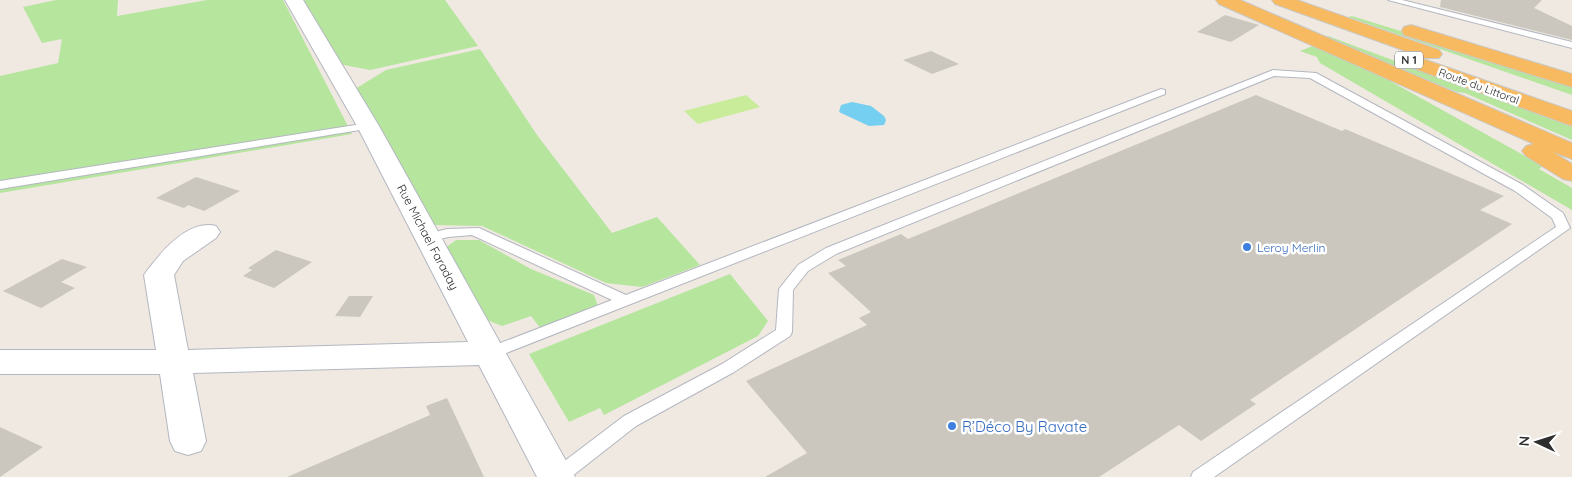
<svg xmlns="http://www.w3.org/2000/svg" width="1572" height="477" font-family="Quicksand,sans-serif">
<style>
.green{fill:#b6e59e}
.pitch{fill:#c9ec9a}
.water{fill:#75cff0}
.building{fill:#cbc7bf}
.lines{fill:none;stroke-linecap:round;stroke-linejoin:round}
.service-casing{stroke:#b4b7c1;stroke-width:2}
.minor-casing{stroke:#b4b7c1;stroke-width:2}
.trunk-casing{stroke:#c9c9c9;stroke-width:2}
.service{fill:#fff;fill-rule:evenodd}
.minor{fill:#fff;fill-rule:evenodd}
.trunk{fill:#f8ba60;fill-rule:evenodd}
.shop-dot{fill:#3f7fe0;stroke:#fff;stroke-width:2}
.labels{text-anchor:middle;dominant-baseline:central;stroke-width:5;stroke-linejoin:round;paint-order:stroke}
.shield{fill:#fff;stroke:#6d6d6d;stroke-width:1}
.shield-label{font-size:11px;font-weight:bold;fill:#2e2e2e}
.far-street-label{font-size:11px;fill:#2e2e2e;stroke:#fff}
.street-label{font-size:12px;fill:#2e2e2e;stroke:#fff}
.shop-label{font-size:12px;fill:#366cbe;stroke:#fff;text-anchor:start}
.near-shop-label{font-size:15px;fill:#366cbe;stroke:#fff;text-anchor:start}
</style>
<rect width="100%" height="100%" fill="#efe9e1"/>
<g class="green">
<polygon points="56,0 118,0 117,16 207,0 283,0 352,134 0,193 0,76 58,63 62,39 42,43 23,7"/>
<polygon points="302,0 445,0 478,46 370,70 339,64"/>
<polygon points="1352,16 1572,84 1572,95 1348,17"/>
<polygon points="1328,36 1572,127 1572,140 1465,93 1457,92 1324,38"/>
<polygon points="1318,44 1363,66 1543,166 1539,169 1572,188 1572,210 1320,63 1317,57 1300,51"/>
<polygon points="480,49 537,135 612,233 657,217 700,265 642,287 606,283 482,226 435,225 355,89 386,70"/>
<polygon points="456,240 479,240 531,269 594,295 598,306 541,329 531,316 502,326 482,318 444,249"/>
<polygon points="730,274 768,321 758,336 604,415 600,408 569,422 529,354"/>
</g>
<polygon class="pitch" points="746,95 760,107 698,124 684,111"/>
<polygon class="water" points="852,102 871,106 884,116 886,120 884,125 869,126 839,112 841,105"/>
<g class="building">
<polygon points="1441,0 1542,0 1534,8 1572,26 1572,40 1440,7"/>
<polygon points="1225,15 1259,25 1231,42 1197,32"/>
<polygon points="931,51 959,64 932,74 903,60"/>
<polygon points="1256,95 1342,131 1345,129 1504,196 1480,210 1512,224 1250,400 1256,404 1201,441 1179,425 1099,477 765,477 807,453 746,381 867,325 859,318 871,312 828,273 846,266 838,260 901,234 908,239"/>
<polygon points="196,177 240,191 204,211 188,205 184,208 156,198"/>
<polygon points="276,250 312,262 274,288 243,276 252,270 248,268"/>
<polygon points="62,259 87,267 61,282 75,288 41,308 3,291"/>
<polygon points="349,296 373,296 360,317 335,316"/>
<polygon points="447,398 484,477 287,477 430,415 426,406"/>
<polygon points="0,427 43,447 0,477"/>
</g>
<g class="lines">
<defs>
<g id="service">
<polygon points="1388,0 1402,0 1572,42 1572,48"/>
<polygon points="1273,70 1316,73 1523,185 1563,213 1570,228 1214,477 1191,477 1193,472 1556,227 1552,218 1515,191 1310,78 1274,76 836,254 808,271 793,290 792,332 790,336 734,372 636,426 571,477 548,477 550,472 624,416 722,364 776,330 779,289 798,265 826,248"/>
<polygon points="1161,89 1165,90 1165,94 491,359 485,357 483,353 485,349 612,300 472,235 448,237 429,242 422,238 424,235 447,229 479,228 626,295"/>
<polygon points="368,123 374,126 372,128 0,189 0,181"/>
</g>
<path id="minor" d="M285 0H303L379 126 575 477H537L479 365 193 373 206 441 201 451 188 455 175 451 170 441 160 374H0V350H156L144 275C159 254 187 219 216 226L220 232 216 238 183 261 174 275 188 350 468 342 357 126Z"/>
<g id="trunk">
<polygon points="1216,0 1240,0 1572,143 1572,159 1553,152 1572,164 1572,181 1563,179 1526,156 1522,151 1526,146 1534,144 1219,4"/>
<polygon points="1272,0 1297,0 1439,50 1442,54 1439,58 1425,58 1275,4"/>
<polygon points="1411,25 1572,74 1572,87 1404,35 1402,31 1404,27"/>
<polygon points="1406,53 1572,111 1572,126 1399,63 1396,59 1399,55"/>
</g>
</defs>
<use href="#service" class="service-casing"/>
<use href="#minor" class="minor-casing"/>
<use href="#trunk" class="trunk-casing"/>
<use href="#service" class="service"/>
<use href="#minor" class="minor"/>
<use href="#trunk" class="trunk"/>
</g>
<g class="shop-dot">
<circle cx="1247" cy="247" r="5"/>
<circle cx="952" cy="426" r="5"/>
</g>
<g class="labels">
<rect class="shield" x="1395" y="51.5" width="28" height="17" rx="4"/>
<g class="shield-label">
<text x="1409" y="60">N 1</text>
</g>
<g class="far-street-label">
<text transform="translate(1479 86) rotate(20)">Route du Littoral</text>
</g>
<g class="street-label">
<text transform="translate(428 237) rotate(62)">Rue Michael Faraday</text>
</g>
<g class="shop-label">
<text x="1257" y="247">Leroy Merlin</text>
</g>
<g class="near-shop-label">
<text x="962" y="426">R’Déco By Ravate</text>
</g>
</g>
<g transform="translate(1537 442) rotate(274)" stroke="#ffffff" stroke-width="4" paint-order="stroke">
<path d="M0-4L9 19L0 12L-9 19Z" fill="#2e2e2e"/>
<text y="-8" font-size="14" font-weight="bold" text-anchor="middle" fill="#2e2e2e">N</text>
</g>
</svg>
